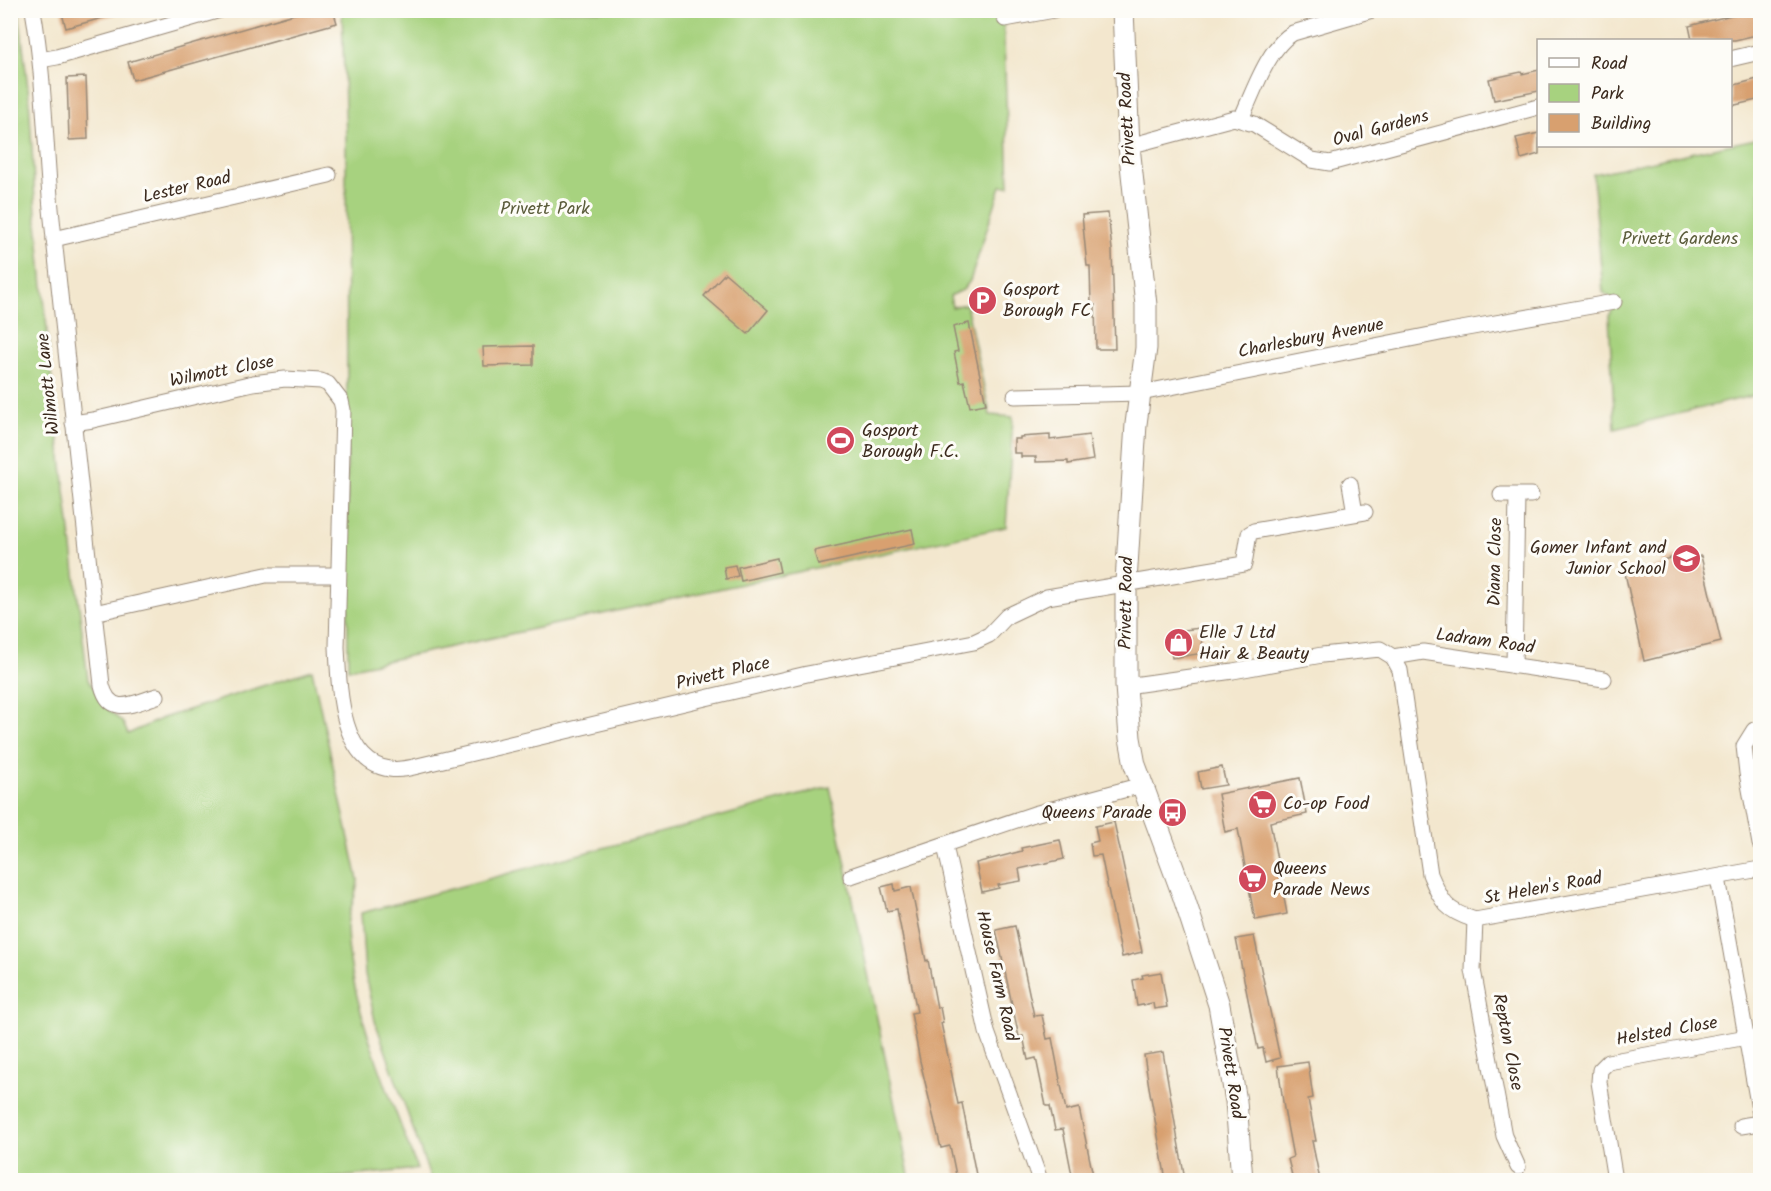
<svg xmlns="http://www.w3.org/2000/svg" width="1771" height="1191" font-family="Kalam,sans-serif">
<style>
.green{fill:#a7d27f;stroke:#717e4e;stroke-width:1.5}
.building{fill:#d8a06f}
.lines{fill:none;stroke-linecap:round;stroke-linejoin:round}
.street-casing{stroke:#978876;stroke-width:17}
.secondary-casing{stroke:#978876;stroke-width:23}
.street{stroke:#fff;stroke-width:15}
.secondary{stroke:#fff;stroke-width:21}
.labels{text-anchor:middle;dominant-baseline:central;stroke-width:6;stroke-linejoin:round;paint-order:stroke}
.street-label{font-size:18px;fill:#3b2a1e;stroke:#fdfcf7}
.park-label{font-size:18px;fill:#5b5c3b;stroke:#fdfcf7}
.poi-label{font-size:18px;fill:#3b2a1e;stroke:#fdfcf7;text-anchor:start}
</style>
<rect width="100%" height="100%" fill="#fdfcf7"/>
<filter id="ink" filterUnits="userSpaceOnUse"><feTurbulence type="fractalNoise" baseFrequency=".0167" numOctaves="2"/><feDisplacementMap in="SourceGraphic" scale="12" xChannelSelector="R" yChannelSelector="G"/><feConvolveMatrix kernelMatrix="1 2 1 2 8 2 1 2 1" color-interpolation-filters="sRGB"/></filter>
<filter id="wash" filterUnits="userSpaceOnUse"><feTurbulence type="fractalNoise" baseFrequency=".008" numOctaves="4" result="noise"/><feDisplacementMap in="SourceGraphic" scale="24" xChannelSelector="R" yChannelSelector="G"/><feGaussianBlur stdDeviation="1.35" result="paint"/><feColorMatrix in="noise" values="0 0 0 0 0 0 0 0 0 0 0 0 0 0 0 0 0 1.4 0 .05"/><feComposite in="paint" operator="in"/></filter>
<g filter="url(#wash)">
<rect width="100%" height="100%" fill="#f3e7ce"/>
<g class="green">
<path d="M10 11H19L29 97 35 201 52 383 88 680 110 711 123 723 128 734 163 718 312 670 358 880C357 897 347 911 347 928 349 1006 391 1096 417 1169L312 1180H11Z"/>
<polygon points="342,11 1003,11 1009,186 1001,186 970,281 963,290 950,296 952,307 966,304 990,415 1013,417 1006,527 348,669 346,139"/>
<polygon points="1760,138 1760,394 1615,429 1609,316 1617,302 1603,292 1593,174"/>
<polygon points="830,787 910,1180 431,1180 375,1021 365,974 361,913"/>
</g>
<g id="blocks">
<g class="building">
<polygon points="61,10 116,10 117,14 66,28"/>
<polygon points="308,10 333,10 337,23 133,80 128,62"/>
<polygon points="1751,10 1761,10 1761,34 1735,40 1692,40 1689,26"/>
<polygon points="1539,70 1539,91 1494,100 1489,79 1521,72 1522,74"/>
<polygon points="86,77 88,139 69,140 67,78"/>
<polygon points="1761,78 1761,99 1731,106 1731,86"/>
<polygon points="1539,133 1539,154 1521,159 1516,138"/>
<polygon points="1108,213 1112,250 1115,349 1096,349 1095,305 1091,305 1090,266 1087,266 1082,215"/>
<polygon points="725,273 768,310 748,334 704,296"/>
<polygon points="969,323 986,404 970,407 964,381 960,382 954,352 958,351 953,327"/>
<polygon points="533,346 533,365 484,366 483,347"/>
<polygon points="1050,435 1050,440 1089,435 1093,460 1068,464 1068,461 1036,462 1036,457 1021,457 1021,453 1014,453 1014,439 1020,439 1020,437"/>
<polygon points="912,529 915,544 818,565 814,551"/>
<polygon points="1680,556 1681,561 1701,556 1721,642 1644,661 1625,573 1663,565 1662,560"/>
<polygon points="777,558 780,572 741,581 738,567"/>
<polygon points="735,565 738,576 726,579 724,567"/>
<polygon points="1200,628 1204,653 1172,658 1168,632"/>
<polygon points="1222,767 1226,785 1201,789 1198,772"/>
<polygon points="1300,778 1307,814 1270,822 1287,914 1255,920 1238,829 1225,832 1218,794"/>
<polygon points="1114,822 1142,952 1122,957 1101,855 1092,856 1090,843 1098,841 1095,826"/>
<polygon points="1060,840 1064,859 1019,869 1021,881 998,885 999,888 982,892 976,863 1022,851 1021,848"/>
<polygon points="894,884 895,891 911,887 926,961 928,960 937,1008 940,1007 943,1023 941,1023 958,1104 962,1103 977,1180 957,1180 950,1146 941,1148 920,1061 911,1013 917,1012 897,909 887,911 881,887"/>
<polygon points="1015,926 1034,1016 1042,1015 1047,1039 1052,1038 1066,1111 1079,1108 1094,1180 1073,1180 1063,1129 1055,1130 1050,1106 1046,1106 1036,1058 1028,1060 1023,1036 1019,1037 996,930"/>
<polygon points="1254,936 1280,1058 1266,1062 1263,1048 1258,1049 1236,939"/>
<polygon points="1161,972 1167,1007 1154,1009 1153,1003 1137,1006 1133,980 1143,978 1142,975"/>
<polygon points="1163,1052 1177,1135 1185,1180 1166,1180 1149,1087 1144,1055"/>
<polygon points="1308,1062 1313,1098 1308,1099 1316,1141 1312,1141 1320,1180 1293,1180 1288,1159 1293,1157 1284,1109 1278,1066"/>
</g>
</g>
</g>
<g filter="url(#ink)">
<use href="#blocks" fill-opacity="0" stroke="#978876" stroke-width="1.5"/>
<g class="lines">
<defs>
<g id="street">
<path d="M33 10C45 79 45 150 52 219 68 374 85 530 102 685 110 718 134 703 157 696"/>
<polyline points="1005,19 1054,10"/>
<polyline points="1730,59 1760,52"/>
<polyline points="40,60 57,57 220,10"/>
<path d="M1241 119C1253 93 1268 47 1293 33L1372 10"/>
<polyline points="1129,146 1234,118 1254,124 1312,160 1330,163 1538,107"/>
<polyline points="54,239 329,175"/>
<polyline points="1015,396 1141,393 1450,331 1614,302"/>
<path d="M73 423 93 420 253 383 285 379 321 381 328 384 341 401 343 410 337 647C339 686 340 763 390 769 402 771 414 767 426 764L807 674 974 642 989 635 1007 616 1047 597 1244 564 1249 534 1254 531 1365 512"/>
<polyline points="1350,484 1355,513"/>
<polyline points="1501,495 1531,495"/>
<polyline points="94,613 266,575 338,575"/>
<path d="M1393 657 1400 670 1430 874C1442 902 1444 910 1475 920L1760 869"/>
<polyline points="1514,666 1517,496"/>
<polyline points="1126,686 1233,671 1322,655 1380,649 1393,657 1423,652 1604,679"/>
<polyline points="1754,730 1744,746 1747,773 1760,844"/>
<polyline points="945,846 987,1032 1040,1180"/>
<polyline points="851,876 1034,814 1142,785"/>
<polyline points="1718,878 1760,1115"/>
<polyline points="1475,920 1473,970 1504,1136 1518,1167"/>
<polyline points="1741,1126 1760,1123"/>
<polyline points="1615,1180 1599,1082 1600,1070 1608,1062 1747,1037"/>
</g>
<polyline id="secondary" points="1123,10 1129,146 1146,305 1146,348 1136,424 1126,582 1126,686 1130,738 1135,765 1183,895 1219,1005 1236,1101 1242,1180"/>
</defs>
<use href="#street" class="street-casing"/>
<use href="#secondary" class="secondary-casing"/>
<use href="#street" class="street"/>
<use href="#secondary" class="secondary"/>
</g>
</g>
<defs>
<symbol id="parking-disc" viewBox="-11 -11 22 22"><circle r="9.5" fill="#d1495b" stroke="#fdfcf7"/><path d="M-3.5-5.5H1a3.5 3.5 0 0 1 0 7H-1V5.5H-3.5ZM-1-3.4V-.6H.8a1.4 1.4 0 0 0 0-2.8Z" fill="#fff"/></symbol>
<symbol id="stadium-disc" viewBox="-11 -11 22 22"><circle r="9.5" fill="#d1495b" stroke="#fdfcf7"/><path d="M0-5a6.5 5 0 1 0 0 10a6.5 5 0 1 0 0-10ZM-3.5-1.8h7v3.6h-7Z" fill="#fff"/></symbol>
<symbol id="school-disc" viewBox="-11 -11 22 22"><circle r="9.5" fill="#d1495b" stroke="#fdfcf7"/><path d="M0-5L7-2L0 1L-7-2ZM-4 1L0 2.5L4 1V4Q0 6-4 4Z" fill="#fff"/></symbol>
<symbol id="shop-disc" viewBox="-11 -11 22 22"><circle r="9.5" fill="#d1495b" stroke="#fdfcf7"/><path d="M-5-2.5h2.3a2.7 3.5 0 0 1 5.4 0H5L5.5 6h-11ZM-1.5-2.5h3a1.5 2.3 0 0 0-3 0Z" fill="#fff"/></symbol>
<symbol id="supermarket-disc" viewBox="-11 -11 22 22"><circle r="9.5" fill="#d1495b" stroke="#fdfcf7"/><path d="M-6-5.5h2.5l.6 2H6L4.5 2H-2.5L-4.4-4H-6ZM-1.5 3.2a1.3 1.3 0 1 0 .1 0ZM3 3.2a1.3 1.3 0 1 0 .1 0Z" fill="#fff"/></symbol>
<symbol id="bus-disc" viewBox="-11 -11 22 22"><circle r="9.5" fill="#d1495b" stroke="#fdfcf7"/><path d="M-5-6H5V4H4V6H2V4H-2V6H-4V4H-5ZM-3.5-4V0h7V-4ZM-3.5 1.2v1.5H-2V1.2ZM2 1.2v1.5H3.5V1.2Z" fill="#fff"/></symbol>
</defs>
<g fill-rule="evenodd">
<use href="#parking-disc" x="966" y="284" width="33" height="33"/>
<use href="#stadium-disc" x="824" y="424" width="33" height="33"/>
<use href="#school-disc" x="1670" y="542" width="33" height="33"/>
<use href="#shop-disc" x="1162" y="626" width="33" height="33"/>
<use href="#supermarket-disc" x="1246" y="788" width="33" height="33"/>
<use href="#bus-disc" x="1156" y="796" width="33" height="33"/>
<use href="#supermarket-disc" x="1236" y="862" width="33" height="33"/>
</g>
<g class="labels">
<g class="street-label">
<text transform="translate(1128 119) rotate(-93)">Privett Road</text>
<text transform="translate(1381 129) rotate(-15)">Oval Gardens</text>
<text transform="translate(187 188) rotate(-13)">Lester Road</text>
<text transform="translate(1311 339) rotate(-11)">Charlesbury Avenue</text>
<text transform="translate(222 372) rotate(-11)">Wilmott Close</text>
<text transform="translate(49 384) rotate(-96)">Wilmott Lane</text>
<text transform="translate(1496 562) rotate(-89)">Diana Close</text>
<text transform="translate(1127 603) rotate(-89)">Privett Road</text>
<text transform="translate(1485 642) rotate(8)">Ladram Road</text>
<text transform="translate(723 674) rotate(-13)">Privett Place</text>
<text transform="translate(1543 889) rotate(-10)">St Helen's Road</text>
<text transform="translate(996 976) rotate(77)">House Farm Road</text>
<text transform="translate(1667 1032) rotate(-10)">Helsted Close</text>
<text transform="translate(1507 1042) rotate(79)">Repton Close</text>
<text transform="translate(1230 1073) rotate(81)">Privett Road</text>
</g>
<g class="park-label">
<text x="545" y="209">Privett Park</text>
<text x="1680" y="239">Privett Gardens</text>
</g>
<g class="poi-label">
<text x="1003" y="290">Gosport<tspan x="1003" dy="21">Borough FC</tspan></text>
<text x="862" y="431">Gosport<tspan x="862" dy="21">Borough F.C.</tspan></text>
<text x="1666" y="548" text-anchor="end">Gomer Infant and<tspan x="1666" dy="21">Junior School</tspan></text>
<text x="1199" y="633">Elle J Ltd<tspan x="1199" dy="21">Hair &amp; Beauty</tspan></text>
<text x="1283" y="804">Co-op Food</text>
<text x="1152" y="813" text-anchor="end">Queens Parade</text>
<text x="1273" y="869">Queens<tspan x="1273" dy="21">Parade News</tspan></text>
</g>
</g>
<rect width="1771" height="1191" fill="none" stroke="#fdfcf7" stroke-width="36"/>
<rect x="1537" y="39" width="195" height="108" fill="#fdfcf7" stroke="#afa8a0" stroke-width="1.5"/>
<rect x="1549" y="58" width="30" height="9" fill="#ffffff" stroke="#afa8a0" stroke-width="1.5"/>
<text x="1591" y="69" font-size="18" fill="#3b2a1e">Road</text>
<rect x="1549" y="84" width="30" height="18" fill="#a7d27f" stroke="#afa8a0" stroke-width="1.5"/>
<text x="1591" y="99" font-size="18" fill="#3b2a1e">Park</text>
<rect x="1549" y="114" width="30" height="18" fill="#d8a06f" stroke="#afa8a0" stroke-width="1.5"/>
<text x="1591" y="129" font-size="18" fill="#3b2a1e">Building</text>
</svg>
